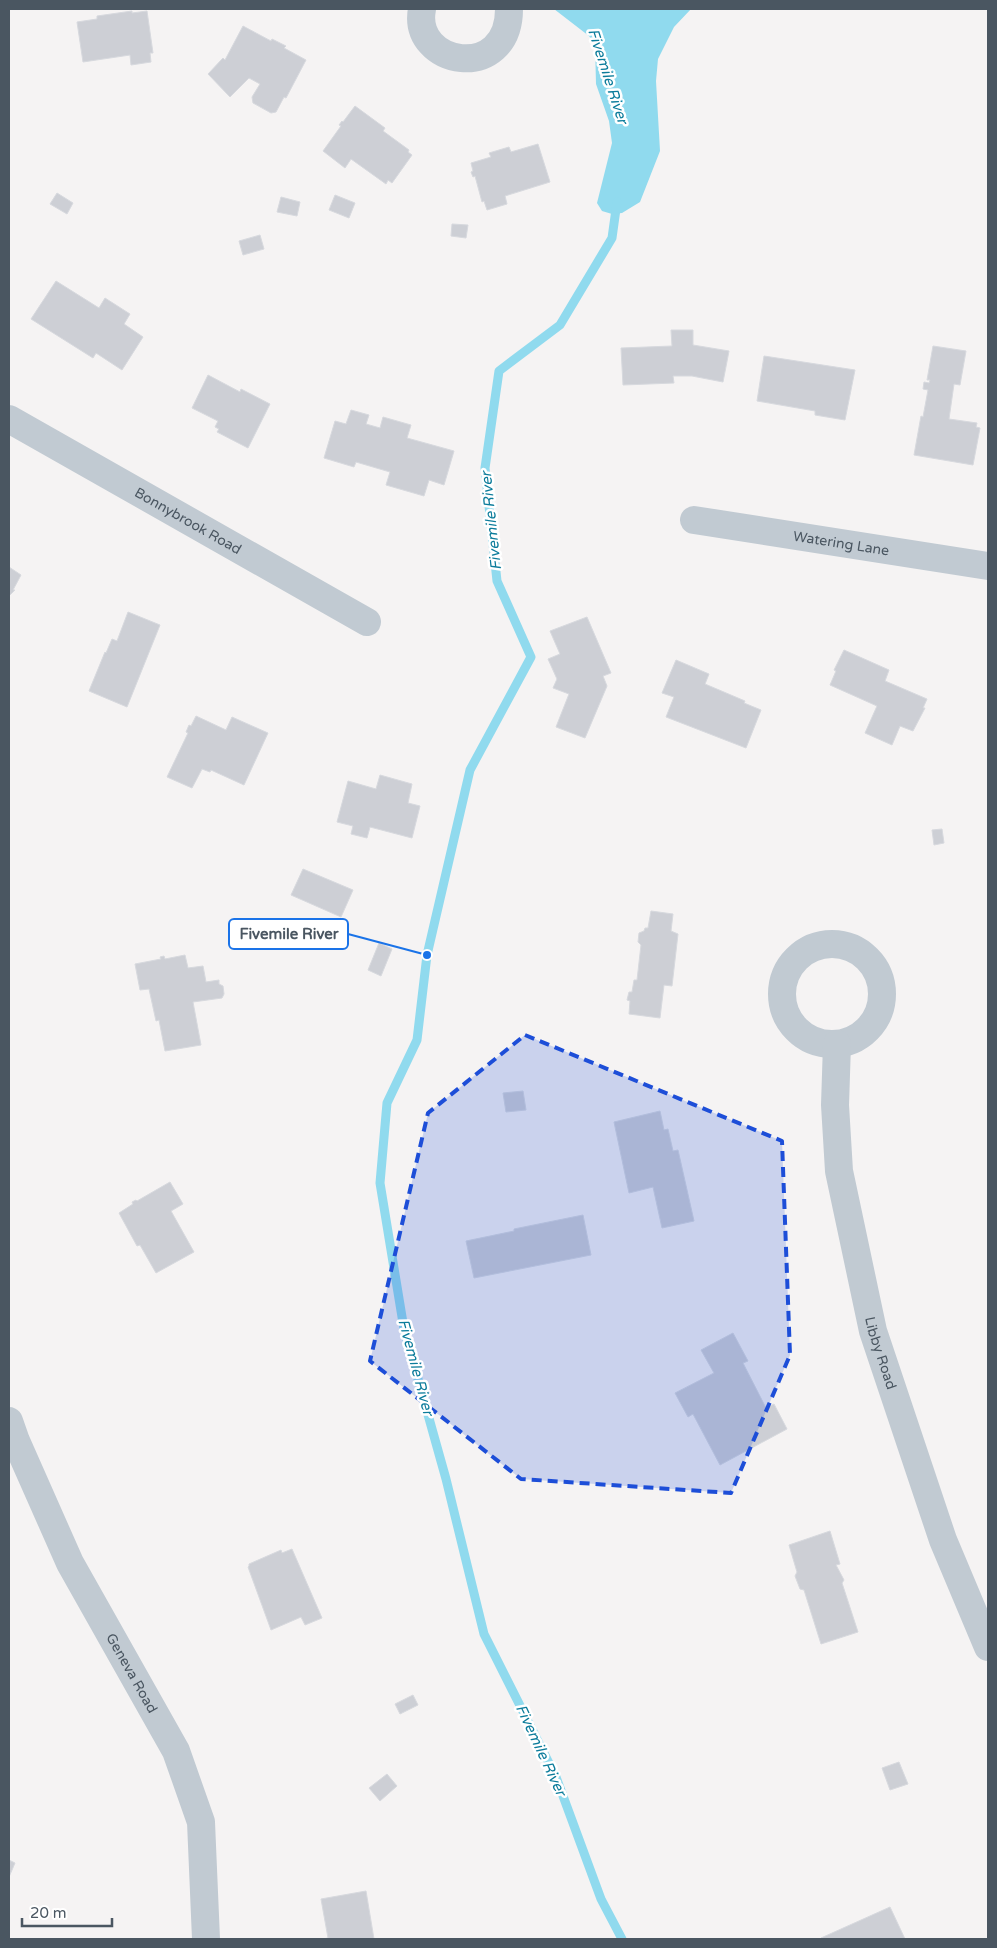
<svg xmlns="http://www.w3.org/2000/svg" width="997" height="1948" font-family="'Varela Round',sans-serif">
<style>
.water{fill:#90daee}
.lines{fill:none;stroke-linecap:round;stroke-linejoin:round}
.stream{stroke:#90daee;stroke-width:9}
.building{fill:#cdcfd5;stroke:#d7d9de}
.minor{stroke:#c1cad2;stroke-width:28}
.marked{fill:#1d4ed8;fill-opacity:0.2;stroke:#1d4ed8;stroke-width:4;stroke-dasharray:10 6;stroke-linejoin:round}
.labels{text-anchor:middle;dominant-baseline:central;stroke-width:5;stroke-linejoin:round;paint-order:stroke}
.street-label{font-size:14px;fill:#4a5661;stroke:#fff}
.water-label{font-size:15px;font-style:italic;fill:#0c7c9b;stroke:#fff}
.leader{fill:none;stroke:#1a73e8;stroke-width:2}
.callout-dot{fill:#1a73e8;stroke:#fff;stroke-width:2}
.callout{fill:#fff;stroke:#1a73e8;stroke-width:2}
.callout-label{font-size:15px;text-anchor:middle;font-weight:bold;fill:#4a5661}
</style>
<rect width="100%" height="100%" fill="#f5f3f3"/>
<polygon class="water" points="554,9 691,9 674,27 658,59 656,81 660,151 640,202 622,213 612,214 602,211 597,203 612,143 609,121 596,84 595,44 589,36"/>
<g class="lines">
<polyline class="stream" points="617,202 612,238 560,325 499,371 485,468 497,581 531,657 470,770 427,955 417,1040 387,1103 380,1183 404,1329 446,1479 484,1634 556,1777 601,1899 622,1939"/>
</g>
<g class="building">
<polygon points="132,11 132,13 147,11 153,53 150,53 151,62 131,65 130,55 83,62 77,22 97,19 97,16"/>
<polygon points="243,26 271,41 272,39 286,46 284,48 306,60 286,98 284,97 276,112 271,113 253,103 252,97 260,84 249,78 230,97 208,74 223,58 225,60"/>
<polygon points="355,106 385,128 383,131 409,150 408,152 412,155 392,183 388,180 386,184 351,159 345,168 323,151 341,126 339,125 342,121 343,122"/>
<polygon points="538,144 550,182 505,196 507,204 487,210 484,201 482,202 475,176 473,177 471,172 473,171 471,163 491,157 489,153 509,147 511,152"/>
<polygon points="57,193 73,203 67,214 50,204"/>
<polygon points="335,195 355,203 349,218 329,210"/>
<polygon points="281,197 300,202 297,216 277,212"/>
<polygon points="452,224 468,225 466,238 451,236"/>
<polygon points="260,235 264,249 243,255 239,241"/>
<polygon points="56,281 99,308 105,298 130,314 124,324 143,337 122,370 96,353 93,358 31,319"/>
<polygon points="693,330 693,345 729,351 723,382 692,376 673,376 674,383 623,385 621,348 672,346 671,330"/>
<polygon points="933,346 966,351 960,385 954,384 949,419 977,423 976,427 980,428 973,465 914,455 921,416 923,417 928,390 923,389 924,382 929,383 930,380 927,380"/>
<polygon points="764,356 855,370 845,420 815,415 815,411 757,401"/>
<polygon points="208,375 240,392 241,389 270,404 248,448 217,432 219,429 215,427 218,421 192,408"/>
<polygon points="351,410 369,415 366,424 380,428 383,417 411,425 407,438 454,451 444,485 429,480 424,496 386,485 390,472 356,462 354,467 324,458 335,421 346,424"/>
<polygon points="9,567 21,575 13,590 15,590 9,596"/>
<polygon points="128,612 160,625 127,707 89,691 105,652 106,653 112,639 117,641"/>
<polygon points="587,617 611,673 603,676 607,686 585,738 556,727 569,694 553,688 557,679 548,659 560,654 550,631"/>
<polygon points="844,650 889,670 885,681 927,699 923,708 925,708 913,731 900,726 892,745 865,733 877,706 830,685 836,671 834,670"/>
<polygon points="676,660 709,674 705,684 745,701 744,703 761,710 746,748 666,717 674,697 662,693"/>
<polygon points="196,716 226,730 232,717 268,733 244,785 211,770 210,772 202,769 192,788 167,777 188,733 186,732 189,725 191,726"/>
<polygon points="380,775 412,784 408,803 420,806 412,838 370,827 367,838 351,834 353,826 337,822 348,781 376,789"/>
<polygon points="942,829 944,843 934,845 932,830"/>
<polygon points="303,869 353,890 341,917 291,895"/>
<polygon points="651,911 673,914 671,931 678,934 672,986 664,985 660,1018 629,1014 630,1001 627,1000 629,992 632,992 634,980 637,980 641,945 638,942 639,933 644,931 645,928 648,928"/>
<polygon points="379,943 392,949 381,976 368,970"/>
<polygon points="185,955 188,968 203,966 206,982 219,980 219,984 223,986 224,994 222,998 193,1002 201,1045 165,1051 159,1020 156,1021 149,989 140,990 135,964 161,959 160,957 164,956 165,959"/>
<polygon points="523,1091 526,1110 506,1112 503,1093"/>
<polygon points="660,1111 664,1130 668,1129 673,1151 678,1150 694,1221 662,1228 653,1187 629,1193 614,1122"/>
<polygon points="170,1182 183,1204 171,1211 194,1252 156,1273 140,1245 137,1246 119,1213 133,1204 132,1202 136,1200 137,1201"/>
<polygon points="583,1215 591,1255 474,1278 466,1241 514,1231 514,1229"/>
<polygon points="733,1333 748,1361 743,1363 766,1408 774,1404 787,1429 720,1465 693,1414 688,1417 675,1393 714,1373 701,1350"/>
<polygon points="830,1531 840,1564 836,1565 844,1580 842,1583 858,1632 821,1644 804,1590 800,1589 795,1576 797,1572 789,1545"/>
<polygon points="292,1549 322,1618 305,1625 301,1617 271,1630 248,1567 249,1566 249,1564 281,1550 282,1553"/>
<polygon points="413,1695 418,1705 400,1714 395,1704"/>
<polygon points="899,1762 908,1784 890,1790 882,1768"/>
<polygon points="387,1774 397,1786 380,1801 369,1788"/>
<polygon points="9,1860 15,1863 9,1877"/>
<polygon points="366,1891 374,1939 323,1939 328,1938 321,1899"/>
<polygon points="890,1907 905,1939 822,1939 821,1938"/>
</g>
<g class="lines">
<g class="minor">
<path d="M422 9C411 66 509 83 509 9"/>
<path id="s1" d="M9 419 367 622"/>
<path id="s2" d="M694 520 988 566"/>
<circle cx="832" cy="994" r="50"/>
<path id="s3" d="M837 1044 835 1105 839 1171 873 1331 943 1540 988 1647"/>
<path id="s4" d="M9 1421 16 1441 70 1563 176 1751 201 1822 206 1939"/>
</g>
</g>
<path class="marked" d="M525 1035 782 1141 790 1355 731 1493 521 1479 370 1361 428 1113Z"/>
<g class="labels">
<g class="street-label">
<text stroke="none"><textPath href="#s1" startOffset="206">Bonnybrook Road</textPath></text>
<text stroke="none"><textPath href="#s2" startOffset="149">Watering Lane</textPath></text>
<text stroke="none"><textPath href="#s3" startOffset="314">Libby Road</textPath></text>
<text stroke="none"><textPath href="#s4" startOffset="281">Geneva Road</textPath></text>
</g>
<g class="water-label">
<text transform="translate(608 76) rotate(72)">Fivemile River</text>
<text transform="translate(491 521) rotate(-96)">Fivemile River</text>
<text transform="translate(416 1367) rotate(75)">Fivemile River</text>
<text transform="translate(541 1750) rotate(65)">Fivemile River</text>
</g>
</g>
<path class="leader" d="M427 955L348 934"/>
<circle class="callout-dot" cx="427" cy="955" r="5"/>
<rect class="callout" x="229" y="919" width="119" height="30" rx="5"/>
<g class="callout-label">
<text x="289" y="939">Fivemile River</text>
</g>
<rect width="997" height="1948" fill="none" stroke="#4a5661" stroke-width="20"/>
<path d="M22 1918v8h90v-8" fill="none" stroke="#4a5661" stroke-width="2.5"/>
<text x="30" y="1918" font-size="15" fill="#4a5661" stroke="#ffffff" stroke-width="4" paint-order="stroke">20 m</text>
</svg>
